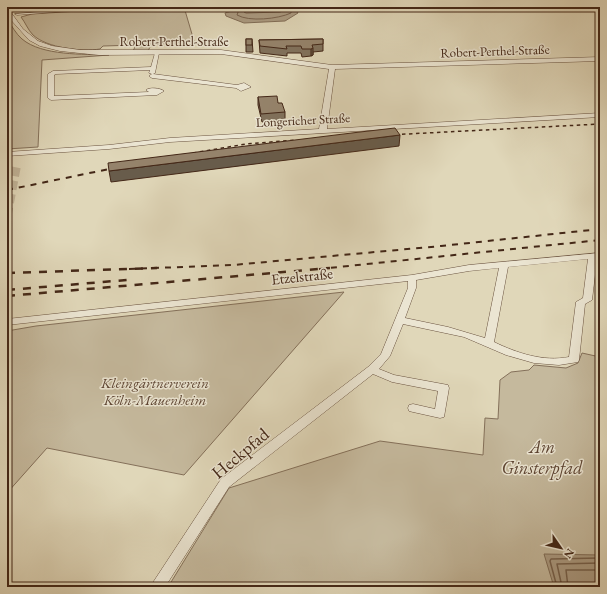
<svg xmlns="http://www.w3.org/2000/svg" width="607" height="594" font-family="'EB Garamond',serif">
<style>
.green{fill:#c5b99d;stroke:#84705a}
.water{fill:#ab9b82;stroke:#816d57}
.lines{fill:none;stroke-linecap:round;stroke-linejoin:round}
.shore-far1{stroke:#77614c;stroke-width:1}
.shore{stroke:#77614c;stroke-width:1.5}
.tertiary-tunnel{stroke:#c1b499;stroke-width:9;stroke-dasharray:9 4.5;stroke-linecap:butt}
.minor-casing{stroke:#6a5340;stroke-width:1}
.tertiary-casing{stroke:#6a5340;stroke-width:1}
.minor{fill:#ebe5d2;fill-rule:evenodd}
.tertiary{fill:#ebe5d2;fill-rule:evenodd}
.rail-far2{stroke:#432717;stroke-width:1.5;stroke-dasharray:3.5 3.5;stroke-linecap:butt}
.rail-far1{stroke:#432717;stroke-width:2;stroke-dasharray:6 6;stroke-linecap:butt}
.rail{stroke:#432717;stroke-width:2.5;stroke-dasharray:8 8;stroke-linecap:butt}
.wall{fill:#80715c;stroke:#432717}
.shaded-wall{fill:#685c4b;stroke:#432717}
.building{fill:#95836b;stroke:#432717}
.labels{text-anchor:middle;dominant-baseline:central;stroke-width:3;stroke-linejoin:round;paint-order:stroke}
.far-street-label{font-size:13px;fill:#432717;stroke:#ebe5d2}
.street-label{font-size:15px;fill:#432717;stroke:#ebe5d2}
.park-label{font-size:15px;font-style:italic;fill:#5d4432;stroke:#ebe5d2}
.near-park-label{font-size:18px;font-style:italic;fill:#5d4432;stroke:#ebe5d2}
.near-street-label{font-size:18px;fill:#432717;stroke:#ebe5d2}
</style>
<rect width="100%" height="100%" fill="#e0d7b9"/>
<filter id="stains"><feTurbulence type="fractalNoise" baseFrequency=".005" numOctaves="4"/><feColorMatrix values="0 0 0 0 .2 0 0 0 0 .09 0 0 0 0 .02 0 0 0 .5 -.17"/></filter>
<radialGradient id="worn" r=".72"><stop offset=".6" stop-color="#630" stop-opacity="0"/><stop offset="1" stop-color="#630" stop-opacity=".3"/></radialGradient>
<g class="green">
<path d="M23 7H184L194 41 151 45 148 51H133L136 45 103 46 100 49C82 52 47 48 33 35 28 30 25 22 21 17L32 14 79 11 80 9 35 11Z"/>
<path d="M7 19C12 26 16 34 22 39 42 56 84 54 109 55L42 60 38 147 7 149V66L8 59 7 58Z"/>
<polygon points="344,292 184,475 47,448 7,493 7,331 36,326"/>
<polygon points="582,353 600,357 600,587 168,587 229,488 380,441 483,455 485,418 498,419 500,380 511,372 529,370 534,365 566,368 578,363"/>
</g>
<g class="water">
<polygon points="236,7 295,7 298,13 285,21 244,23 226,16 225,13 235,10"/>
<polygon points="544,554 600,555 600,587 554,587"/>
</g>
<g class="lines">
<g class="shore-far1">
<path d="M240 7 237 15C249 22 278 19 291 13V7"/>
<polyline points="245,7 244,12 246,13 280,12 286,10 286,7"/>
</g>
<g class="shore">
<polyline points="557,587 550,561 551,559 600,558"/>
<polyline points="562,587 557,564 600,563"/>
<polyline points="568,587 566,570 600,570"/>
</g>
<polyline class="tertiary-tunnel" points="7,216 17,163"/>
<defs>
<g id="minor">
<polygon points="98,7 118,7 17,15 15,14"/>
<path d="M157 52 159 53 155 73 153 74 237 85 244 83 251 87 241 91 236 88 152 78 149 76 152 74 149 73 150 70 56 74 54 75V96L149 92 146 90C150 87 160 88 164 91L157 95 51 100 48 98V74L53 71 151 67 155 53Z"/>
<path d="M600 253V257L597 258 592 300 585 304 579 360 578 362 559 365 534 363 506 355 464 337 403 324 390 356 379 369 394 375 448 385 449 388 444 417 440 418 413 412 409 411 408 408 409 405 413 404 435 409 438 391 392 382 373 374 229 487 165 587H150L221 479 368 367 381 354 408 288V281L7 325V319L412 275 469 265ZM588 259 583 298 576 302 569 357C543 362 517 353 494 342L508 267ZM499 268 485 338 448 327 405 318 416 288V280L469 271Z"/>
</g>
<polygon id="tertiary" points="7,7 23,29 38,41 52,46 80,50 221,50 332,65 600,57 600,61 335,69 327,129 600,113 600,117 170,142 109,149 7,156 7,152 109,145 170,138 319,129 329,69 221,54 99,55 60,51 40,46 29,40 11,20 7,13"/>
</defs>
<use href="#minor" class="minor-casing"/>
<use href="#tertiary" class="tertiary-casing"/>
<use href="#minor" class="minor"/>
<use href="#tertiary" class="tertiary"/>
<g class="rail-far2">
<polyline points="388,135 600,124"/>
<polyline points="193,153 246,144 296,140"/>
</g>
<g class="rail-far1">
<polyline points="7,190 119,167"/>
<polyline points="129,269 233,265 441,246 600,229"/>
<polyline points="319,269 600,240"/>
</g>
<g class="rail">
<polyline points="7,273 157,268"/>
<polyline points="7,290 127,280"/>
<polyline points="7,296 330,268"/>
</g>
</g>
<g class="wall">
<polygon points="246,39 252,39 253,52 246,52"/>
<polygon points="323,39 323,51 313,52 313,55 311,56 302,57 301,53 287,53 287,56 260,53 259,40"/>
<polygon points="258,97 278,103 285,112 285,120 262,122 258,105"/>
</g>
<g class="shaded-wall">
<polygon points="313,48 313,55 311,56 311,49"/>
<polygon points="400,135 399,146 111,182 109,171"/>
</g>
<g class="building">
<rect x="246" y="39" width="6" height="6"/>
<polygon points="323,39 323,44 312,45 313,48 311,49 302,49 301,46 286,46 287,49 260,46 259,40"/>
<polygon points="277,96 278,103 282,103 285,112 261,114 258,97"/>
<polygon points="395,128 400,135 109,171 108,163 360,132"/>
</g>
<g class="labels">
<g class="far-street-label">
<text x="174" y="41">Robert-Perthel-Straße</text>
<text transform="translate(495 51) rotate(-2)">Robert-Perthel-Straße</text>
<text transform="translate(303 120) rotate(-3)">Longericher Straße</text>
</g>
<g class="street-label">
<text transform="translate(302 276) rotate(-6)">Etzelstraße</text>
</g>
<g class="park-label">
<text x="155" y="382">Kleingärtnerverein<tspan x="155" dy="17">Köln-Mauenheim</tspan></text>
</g>
<g class="near-park-label">
<text x="542" y="446">Am<tspan x="542" dy="21">Ginsterpfad</tspan></text>
</g>
<g class="near-street-label">
<text transform="translate(240 453) rotate(-40)">Heckpfad</text>
</g>
</g>
<rect width="607" height="594" fill="none" stroke="#e0d7b9" stroke-width="24"/>
<rect x="8" y="8" width="591" height="578" fill="none" stroke="#432717" stroke-width="2"/>
<rect x="12" y="12" width="583" height="570" fill="none" stroke="#432717"/>
<g transform="translate(561 548) rotate(124)" stroke="#ebe5d2" stroke-width="3" paint-order="stroke">
<path d="M0-3L7 15L0 10L-7 15Z" fill="#432717"/>
<text y="-6" font-size="11" font-weight="bold" text-anchor="middle" fill="#432717">N</text>
</g>
<rect width="100%" height="100%" filter="url(#stains)"/>
<rect width="100%" height="100%" fill="url(#worn)"/>
</svg>
